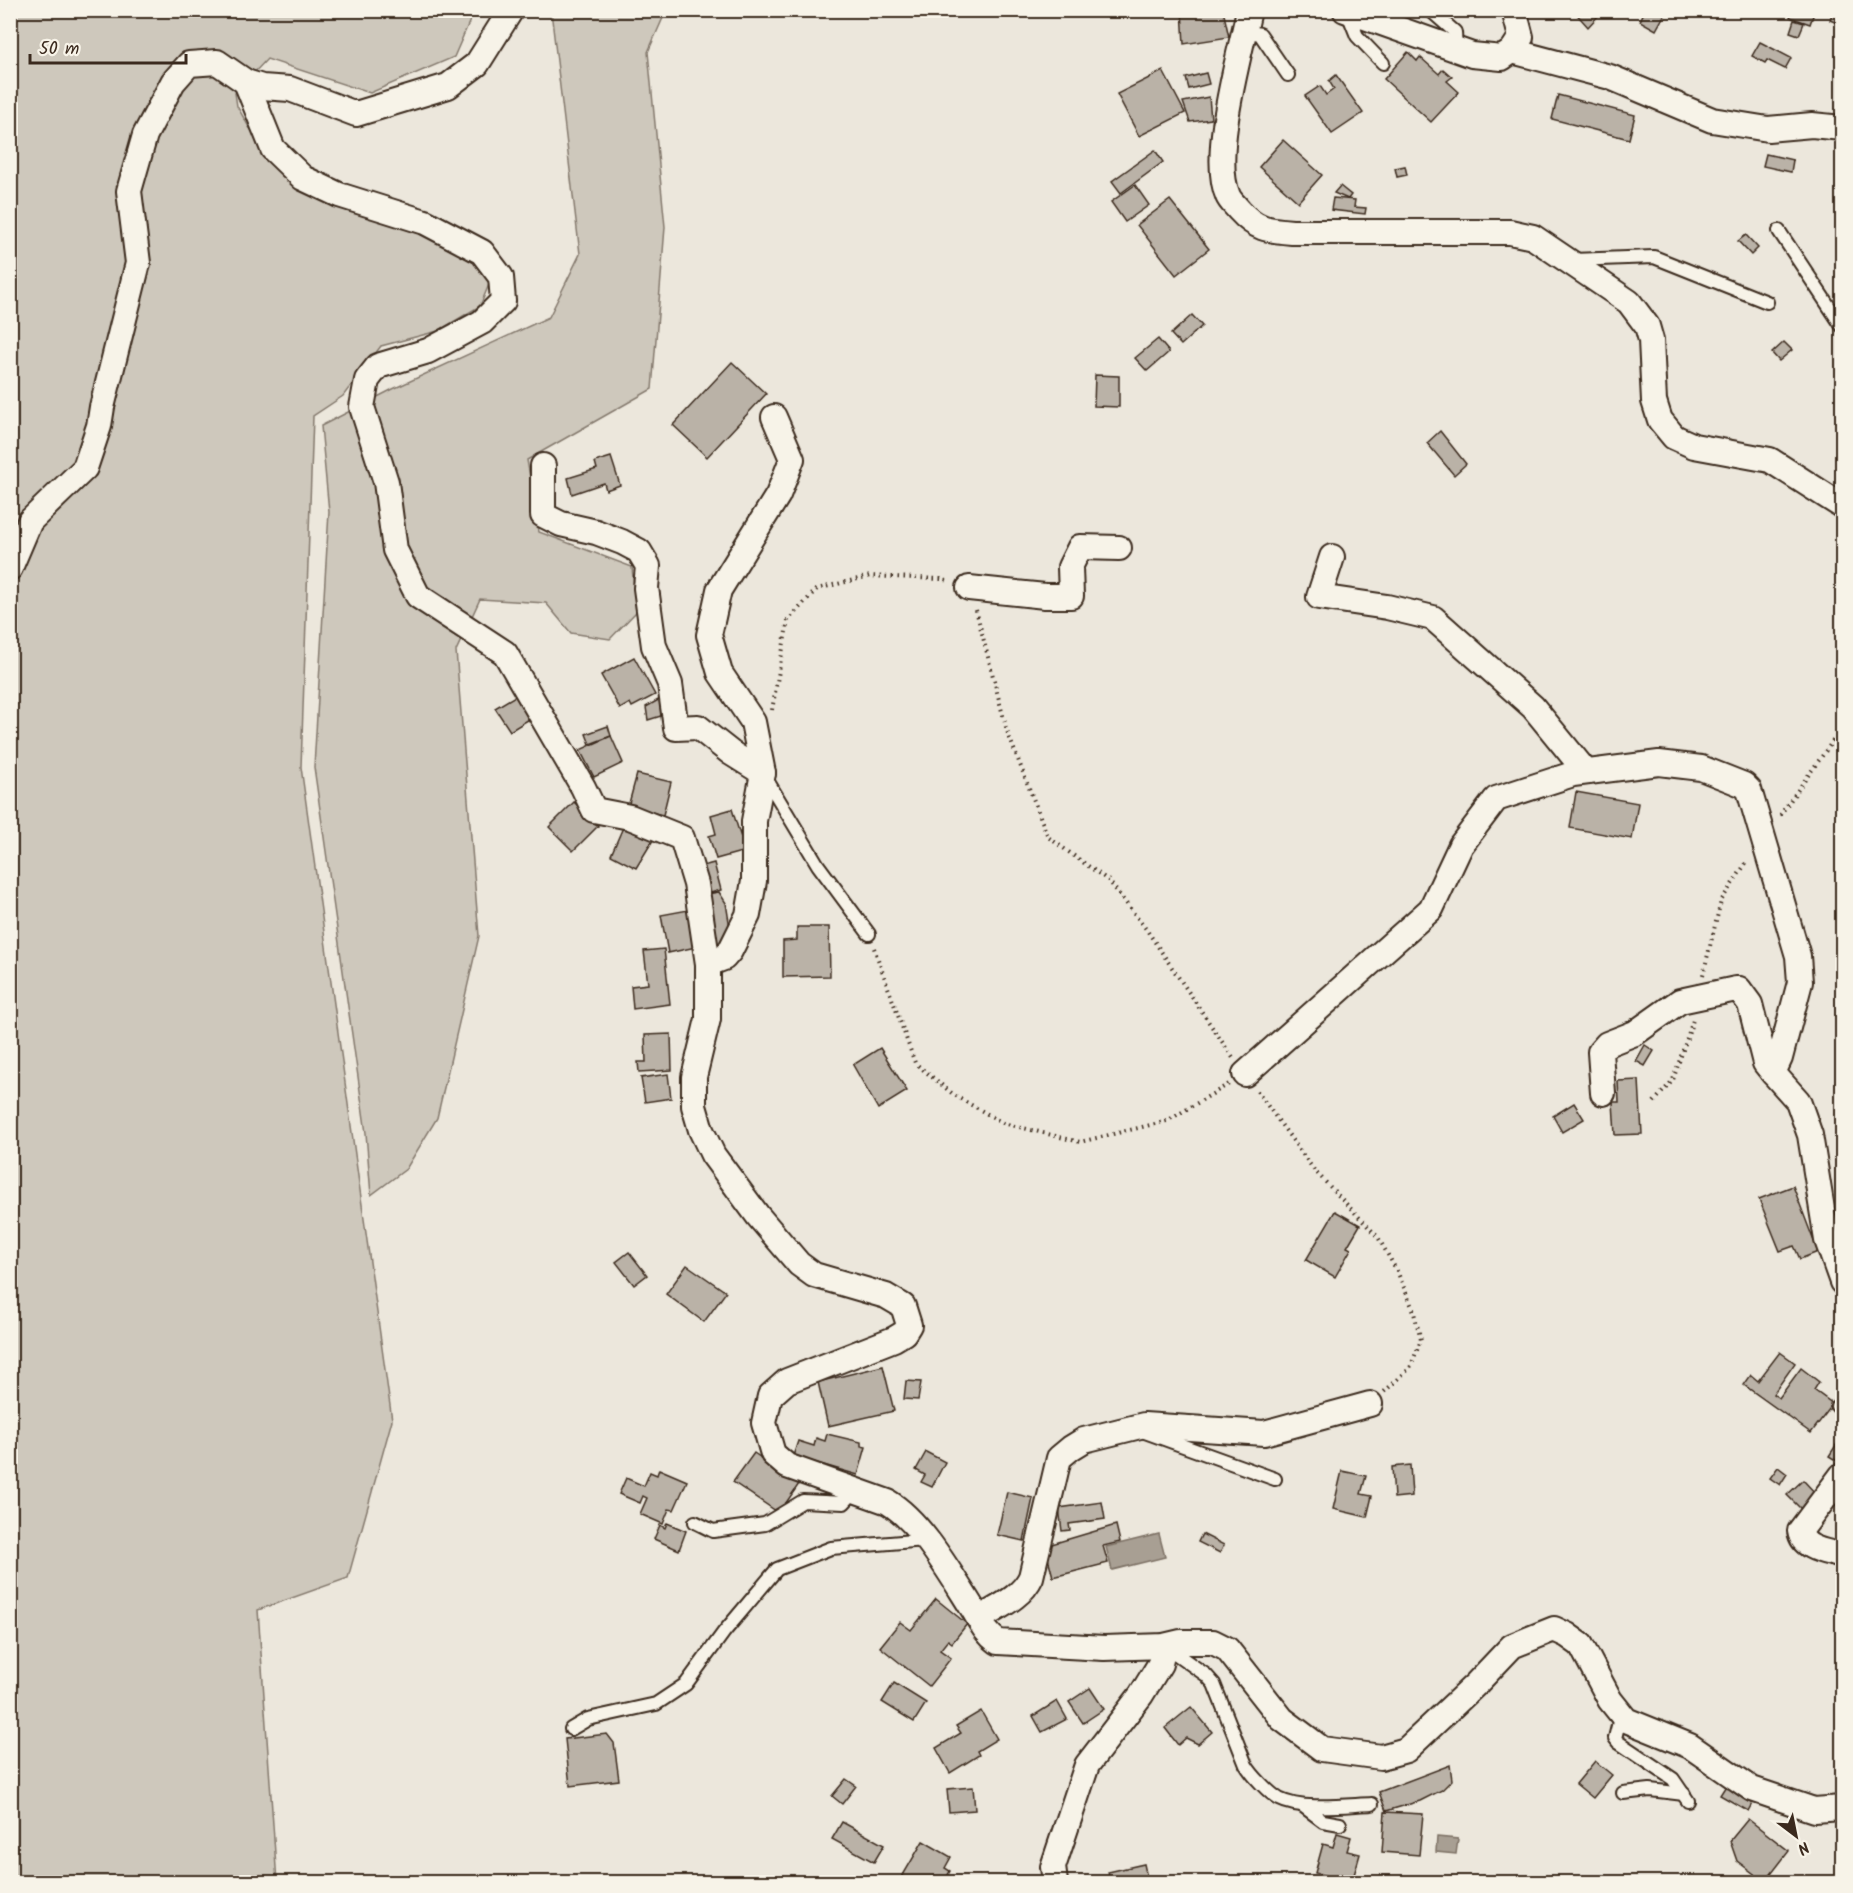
<svg xmlns="http://www.w3.org/2000/svg" width="1853" height="1893" font-family="Kalam,sans-serif">
<style>
.green{fill:#cec8bc;stroke:#84796d;stroke-width:1.5}
.water{fill:#a89f93;stroke:#7c7064;stroke-width:1.5}
.building{fill:#bab2a7;stroke:#3b2a1e;stroke-width:1.5}
.lines{fill:none;stroke-linecap:round;stroke-linejoin:round}
.lane-casing{stroke:#3b2a1e;stroke-width:16}
.street-casing{stroke:#3b2a1e;stroke-width:28}
.path{stroke:#3b2a1e;stroke-width:4;stroke-dasharray:1.5 4.5;stroke-linecap:butt}
.lane{stroke:#f7f3e8;stroke-width:12}
.street{stroke:#f7f3e8;stroke-width:24}
</style>
<rect width="100%" height="100%" fill="#ece7dc"/>
<filter id="ink" filterUnits="userSpaceOnUse"><feTurbulence type="fractalNoise" baseFrequency=".0167" numOctaves="2"/><feDisplacementMap in="SourceGraphic" scale="12" xChannelSelector="R" yChannelSelector="G"/><feConvolveMatrix kernelMatrix="1 2 1 2 8 2 1 2 1" color-interpolation-filters="sRGB"/></filter>
<g filter="url(#ink)">
<g class="green">
<polygon points="11,11 474,11 454,57 370,93 267,59 235,93 237,106 249,127 297,189 432,234 472,259 490,282 480,306 438,331 381,346 343,396 313,416 301,767 392,1420 348,1578 258,1610 277,1882 11,1882"/>
<polygon points="551,11 666,11 648,52 665,227 652,389 527,460 539,532 632,567 636,612 610,639 571,633 546,603 480,599 456,651 479,936 437,1118 406,1169 371,1195 366,1133 314,767 329,512 321,426 393,389 549,317 580,254"/>
</g>
<g class="water">
<polygon points="1159,1534 1165,1557 1112,1570 1106,1547"/>
<polygon points="1437,1837 1458,1839 1456,1854 1436,1852"/>
</g>
<g class="building">
<polygon points="1182,10 1223,10 1229,37 1184,44"/>
<polygon points="1573,10 1596,10 1600,14 1588,27"/>
<polygon points="1645,10 1667,10 1656,30 1640,21"/>
<polygon points="1793,10 1815,10 1810,24 1790,17"/>
<polygon points="1833,10 1842,10 1842,25 1830,20"/>
<polygon points="1794,20 1804,23 1799,35 1790,32"/>
<polygon points="1760,42 1791,58 1785,69 1767,60 1765,63 1752,56"/>
<polygon points="1408,52 1417,61 1420,57 1439,74 1443,69 1452,77 1447,81 1459,92 1431,122 1384,79"/>
<polygon points="1163,71 1185,113 1139,136 1117,94"/>
<polygon points="1206,73 1209,84 1189,89 1186,78"/>
<polygon points="1336,75 1363,113 1332,134 1305,96 1320,86 1326,95 1334,89 1329,81"/>
<polygon points="1558,95 1635,115 1629,139 1552,119"/>
<polygon points="1209,97 1211,119 1190,122 1183,102"/>
<polygon points="1283,140 1322,175 1298,202 1259,167"/>
<polygon points="1155,150 1163,162 1121,193 1112,181"/>
<polygon points="1766,154 1793,160 1791,172 1763,166"/>
<polygon points="1405,166 1407,175 1397,177 1395,168"/>
<polygon points="1135,185 1149,205 1125,222 1111,202"/>
<polygon points="1340,186 1351,195 1348,199 1334,193"/>
<polygon points="1333,198 1355,200 1354,207 1366,208 1365,214 1331,210"/>
<polygon points="1170,200 1209,249 1176,275 1137,225"/>
<polygon points="1746,235 1758,248 1751,255 1738,241"/>
<polygon points="1192,315 1202,326 1181,345 1171,334"/>
<polygon points="1158,339 1169,352 1147,371 1135,358"/>
<polygon points="1784,342 1792,350 1779,361 1772,353"/>
<polygon points="732,362 766,394 707,457 673,425"/>
<polygon points="1095,375 1119,376 1119,407 1094,406"/>
<polygon points="1440,431 1466,464 1454,475 1427,443"/>
<polygon points="611,457 620,485 606,490 604,483 572,494 568,478 597,469 595,462"/>
<polygon points="634,657 655,695 632,707 630,703 620,709 601,675"/>
<polygon points="522,692 536,715 510,731 495,708"/>
<polygon points="660,699 661,716 648,720 646,707"/>
<polygon points="608,726 611,736 590,744 586,734"/>
<polygon points="611,736 623,763 594,777 580,750"/>
<polygon points="637,774 671,782 663,815 628,807"/>
<polygon points="1576,792 1638,803 1632,839 1570,828"/>
<polygon points="574,802 598,826 573,851 549,827"/>
<polygon points="732,809 745,851 716,859 709,836 716,834 711,815"/>
<polygon points="624,825 658,832 636,868 611,855"/>
<polygon points="714,863 721,890 707,894 699,867"/>
<polygon points="719,892 726,903 731,934 722,948 712,949 707,894"/>
<polygon points="688,910 696,947 668,953 661,915"/>
<polygon points="797,927 829,927 830,976 783,977 783,941 797,940"/>
<polygon points="664,949 670,1004 633,1009 631,986 648,984 644,951"/>
<polygon points="671,1034 672,1070 639,1072 638,1062 646,1062 645,1035"/>
<polygon points="1645,1045 1654,1051 1645,1066 1636,1061"/>
<polygon points="880,1048 907,1091 878,1109 853,1065"/>
<polygon points="668,1074 671,1098 645,1102 641,1078"/>
<polygon points="1639,1080 1642,1134 1615,1135 1613,1102 1619,1102 1618,1081"/>
<polygon points="1574,1103 1584,1119 1562,1132 1553,1116"/>
<polygon points="1793,1186 1818,1252 1800,1259 1794,1246 1780,1251 1759,1199"/>
<polygon points="1335,1211 1360,1225 1347,1247 1351,1249 1335,1277 1306,1260"/>
<polygon points="629,1252 647,1275 634,1285 616,1262"/>
<polygon points="687,1265 726,1292 704,1322 666,1294"/>
<polygon points="1780,1352 1795,1363 1773,1394 1779,1398 1801,1368 1819,1382 1814,1390 1833,1404 1811,1433 1744,1385 1751,1375 1758,1381"/>
<polygon points="883,1366 894,1411 828,1426 818,1382"/>
<polygon points="906,1381 921,1382 918,1400 904,1399"/>
<polygon points="827,1434 861,1442 861,1446 866,1447 858,1475 793,1456 798,1441 814,1446 816,1438 825,1441"/>
<polygon points="1842,1436 1842,1460 1839,1457 1837,1461 1829,1456"/>
<polygon points="926,1452 945,1462 932,1487 921,1482 925,1475 916,1470"/>
<polygon points="754,1453 799,1484 779,1513 733,1482"/>
<polygon points="1410,1465 1412,1496 1394,1498 1392,1467"/>
<polygon points="1778,1467 1787,1474 1780,1485 1770,1478"/>
<polygon points="659,1469 687,1481 674,1510 669,1509 663,1524 640,1514 647,1498 643,1496 640,1503 619,1494 626,1478 644,1486 650,1472 657,1475"/>
<polygon points="1342,1471 1366,1476 1361,1494 1372,1496 1367,1517 1333,1509"/>
<polygon points="1803,1480 1817,1495 1802,1510 1787,1495"/>
<polygon points="1007,1492 1033,1498 1024,1541 997,1535"/>
<polygon points="1102,1502 1105,1519 1069,1524 1070,1530 1062,1531 1059,1508"/>
<polygon points="667,1523 686,1531 679,1550 654,1539 660,1525 665,1528"/>
<polygon points="1116,1525 1120,1542 1103,1546 1108,1563 1053,1577 1045,1546"/>
<polygon points="1202,1534 1224,1545 1220,1553 1198,1542"/>
<polygon points="936,1599 967,1624 952,1643 948,1640 940,1650 951,1658 929,1686 880,1647 900,1622 911,1630"/>
<polygon points="894,1683 926,1703 914,1722 882,1702"/>
<polygon points="1090,1688 1104,1709 1083,1723 1069,1702"/>
<polygon points="1057,1701 1067,1719 1042,1732 1033,1716"/>
<polygon points="1191,1707 1212,1732 1198,1744 1186,1738 1178,1745 1165,1728"/>
<polygon points="981,1711 997,1739 977,1751 979,1755 950,1773 936,1748 961,1733 956,1726"/>
<polygon points="607,1734 614,1743 619,1780 570,1786 565,1739"/>
<polygon points="1595,1761 1612,1775 1593,1798 1576,1784"/>
<polygon points="1450,1765 1452,1780 1442,1790 1420,1801 1386,1811 1379,1792"/>
<polygon points="846,1779 856,1786 842,1804 832,1796"/>
<polygon points="1727,1784 1754,1800 1748,1811 1720,1795"/>
<polygon points="973,1787 975,1810 949,1812 947,1789"/>
<polygon points="1385,1812 1423,1814 1419,1855 1382,1852"/>
<polygon points="1748,1819 1789,1851 1765,1882 1737,1861 1730,1841"/>
<polygon points="842,1822 884,1845 874,1862 832,1839"/>
<polygon points="1337,1833 1351,1837 1347,1851 1360,1854 1352,1882 1315,1873 1323,1844 1333,1847"/>
<polygon points="923,1841 951,1857 945,1868 950,1871 944,1882 899,1882"/>
<polygon points="1144,1864 1148,1882 1110,1882 1108,1872"/>
</g>
<g class="lines">
<defs>
<g id="lane">
<polyline points="1430,10 1455,32 1456,50"/>
<polyline points="1347,11 1357,36 1383,63"/>
<polyline points="1245,31 1260,34 1288,75"/>
<polyline points="1779,231 1842,326"/>
<polyline points="1572,260 1654,257 1767,302"/>
<polyline points="764,775 818,865 869,934"/>
<polyline points="1837,1406 1842,1410"/>
<polyline points="1145,1432 1275,1479"/>
<polyline points="695,1522 713,1531 765,1524 803,1501 844,1503 855,1491"/>
<path d="M1165 1646 1206 1675 1214 1684 1246 1765C1252 1775 1269 1793 1279 1799 1302 1811 1346 1805 1372 1804"/>
<polyline points="1621,1714 1615,1738 1618,1742 1673,1779 1688,1801"/>
<polyline points="571,1729 588,1719 656,1704 686,1684 724,1632 777,1569 831,1548 925,1540"/>
<polyline points="1623,1793 1650,1790 1684,1794"/>
<polyline points="1303,1806 1323,1821 1340,1824"/>
</g>
<g id="street">
<path d="M1249 10C1240 54 1210 156 1228 196 1230 201 1235 205 1239 210 1256 229 1267 230 1292 232H1510L1533 237 1629 302 1647 326 1651 340 1654 401 1660 420 1674 437 1694 446 1770 460 1842 506"/>
<polyline points="1345,10 1472,55 1502,58 1512,51 1521,37 1514,10"/>
<polyline points="1512,51 1610,77 1712,120 1768,129 1812,125 1842,128"/>
<path d="M246 82 273 149 303 178 339 195 425 222 482 252 501 277 503 301 482 322 428 351 378 366 367 380 362 407 386 482 395 550 418 596 505 653 583 787 594 810 630 817 682 838 696 884 708 964V1019L694 1077V1106L701 1130 713 1155 758 1216 799 1264 814 1275 886 1296 903 1306 909 1325 904 1333 894 1339 787 1381 770 1396 764 1423 773 1454 787 1466 888 1502C921 1522 950 1573 971 1606 981 1621 983 1631 998 1642L1104 1648 1164 1646 1181 1642H1213L1227 1649 1282 1719 1322 1749 1381 1757 1406 1750 1476 1684 1512 1646 1554 1629 1567 1635 1581 1645 1610 1700 1626 1720 1690 1746 1752 1789 1814 1810 1842 1808"/>
<polyline points="543,466 543,515 561,524 596,532 622,542 639,551 648,566 646,588 654,646 670,684 676,728 698,727 731,753 763,773"/>
<polyline points="1332,557 1319,597 1387,607 1433,618 1533,707 1586,772"/>
<polyline points="10,568 30,521 85,468 99,426 102,407 138,263 129,191 145,135 173,82 189,64 217,62 246,82 262,87 290,89 356,114 448,86 477,64 511,10"/>
<polyline points="969,588 1045,596 1071,596 1070,567 1080,547 1119,548"/>
<polyline points="708,964 724,958 730,951 748,915 754,881 754,821 763,773 753,722 720,673 709,635 719,590 778,495 792,459 774,417"/>
<polyline points="1245,1074 1431,909 1461,845 1496,799 1573,774 1659,763 1701,768 1744,785 1749,790 1798,956 1800,982 1780,1058 1773,1073 1798,1101 1810,1135 1827,1240 1842,1282"/>
<polyline points="1603,1093 1600,1052 1607,1044 1635,1033 1680,1001 1736,989 1739,989 1750,1004 1765,1063 1773,1073"/>
<path d="M1842 1475 1800 1531C1803 1550 1827 1551 1842 1556"/>
<path d="M979 1619C998 1607 1022 1597 1031 1577L1059 1458 1071 1448 1084 1440 1144 1425 1264 1433 1370 1404"/>
<polyline points="1055,1882 1053,1867 1087,1765 1141,1695 1160,1664 1164,1646"/>
</g>
</defs>
<use href="#lane" class="lane-casing"/>
<use href="#street" class="street-casing"/>
<g class="path">
<polyline points="976,610 1007,731 1048,837 1109,881 1146,929 1233,1058"/>
<polyline points="772,710 788,620 817,589 870,576 941,579 950,582"/>
<polyline points="1780,815 1842,728"/>
<polyline points="874,948 915,1063 954,1095 1003,1123 1080,1142 1167,1121 1229,1084"/>
<polyline points="1703,975 1721,901 1748,860"/>
<polyline points="1257,1091 1314,1170 1378,1237 1397,1271 1413,1309 1421,1340 1410,1368 1384,1392"/>
<polyline points="1654,1102 1673,1080 1693,1020"/>
</g>
<use href="#lane" class="lane"/>
<use href="#street" class="street"/>
</g>
</g>
<rect width="1853" height="1893" fill="none" stroke="#f7f3e8" stroke-width="36"/>
<rect x="18" y="18" width="1817" height="1857" fill="none" stroke="#3b2a1e" stroke-width="2" filter="url(#ink)"/>
<g transform="translate(1796 1836) rotate(148)" stroke="#f7f3e8" stroke-width="4.5" paint-order="stroke">
<path d="M0-4.5L10 22L0 15L-10 22Z" fill="#3b2a1e"/>
<text y="-9" font-size="16" font-weight="bold" text-anchor="middle" fill="#3b2a1e">N</text>
</g>
<path d="M30 54v9h156v-9" fill="none" stroke="#3b2a1e" stroke-width="3"/>
<text x="39" y="54" font-size="18" fill="#3b2a1e" stroke="#f7f3e8" stroke-width="4.5" paint-order="stroke">50 m</text>
</svg>
